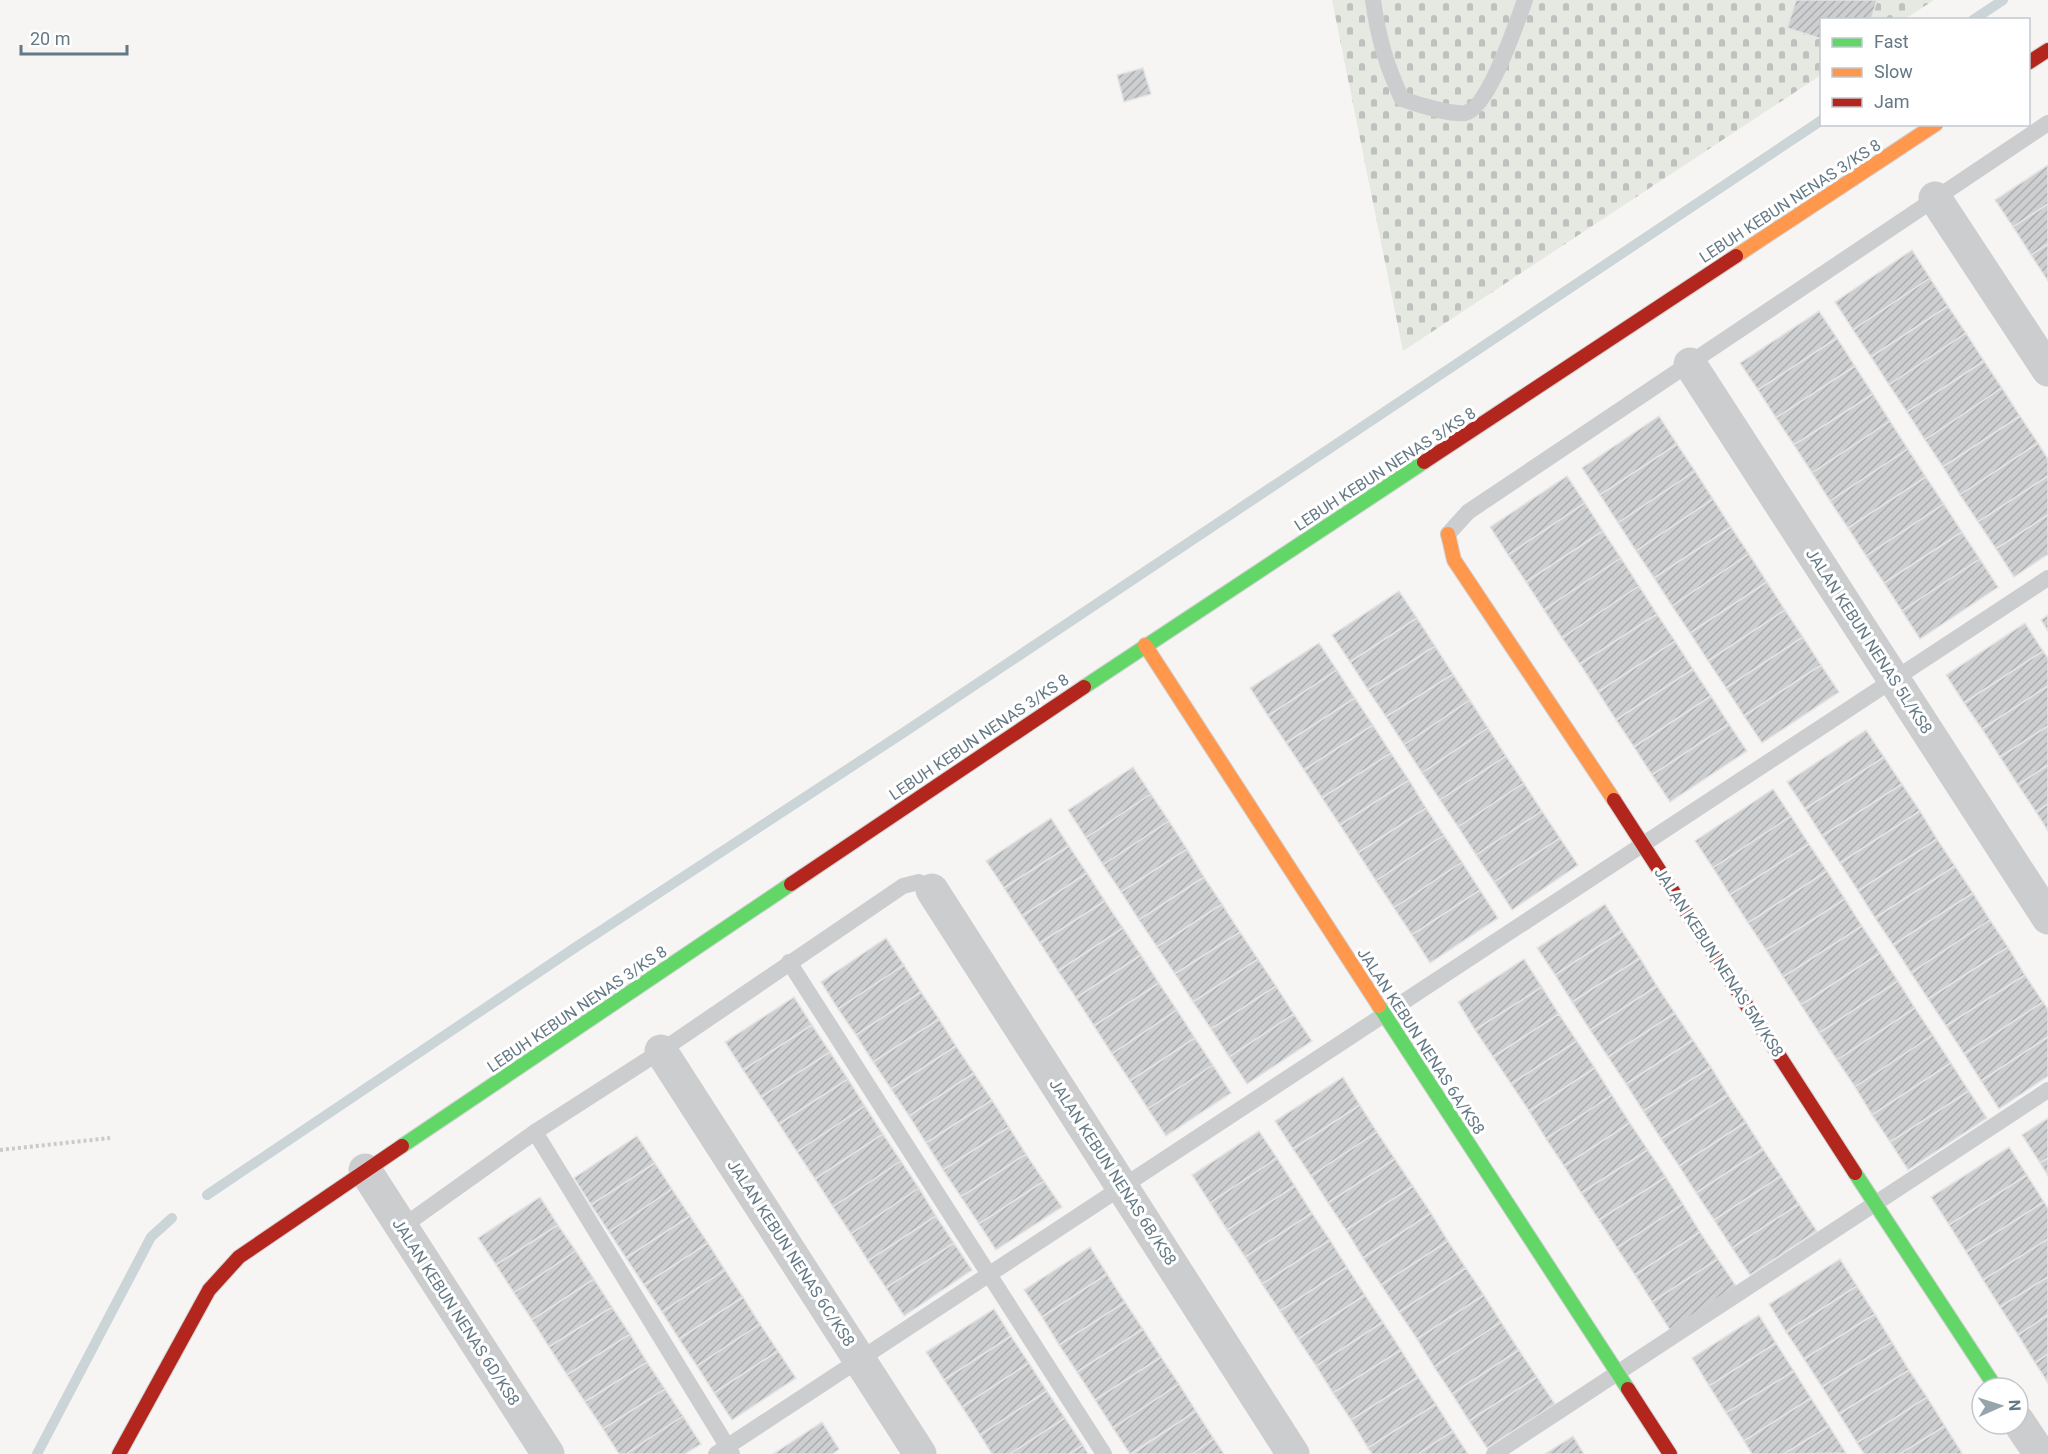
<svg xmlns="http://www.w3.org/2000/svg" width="2048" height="1454" font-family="Roboto,sans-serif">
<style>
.cemetery{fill:url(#cemetery-stones)}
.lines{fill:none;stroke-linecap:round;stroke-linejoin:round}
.stream{stroke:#cbd5d7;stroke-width:10}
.building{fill:url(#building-hatch);stroke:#e5e4e4;stroke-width:1.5}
.fast-casing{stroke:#d1d2d3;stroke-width:16}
.slow-casing{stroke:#d1d2d3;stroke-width:16}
.jam-casing{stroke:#d1d2d3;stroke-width:16}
.path{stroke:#cacacb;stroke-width:4;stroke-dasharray:3 3;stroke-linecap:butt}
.lane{stroke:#cccdce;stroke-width:16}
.street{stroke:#cccdce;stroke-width:33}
.fast{stroke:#63d668;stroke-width:14}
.slow{stroke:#ff974d;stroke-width:14}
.jam{stroke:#b3261e;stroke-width:14}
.labels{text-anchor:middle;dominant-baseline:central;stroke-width:6;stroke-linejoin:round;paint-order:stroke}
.street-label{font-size:16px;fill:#647986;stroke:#fff}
</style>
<defs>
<pattern id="cemetery-stones" width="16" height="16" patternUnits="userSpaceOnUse" patternTransform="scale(1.5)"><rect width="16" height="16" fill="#e6e8e2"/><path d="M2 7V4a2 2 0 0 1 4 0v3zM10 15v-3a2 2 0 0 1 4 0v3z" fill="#bec1bd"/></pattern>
<pattern id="building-hatch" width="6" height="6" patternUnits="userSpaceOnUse" patternTransform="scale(1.5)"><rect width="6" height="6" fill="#cecfd0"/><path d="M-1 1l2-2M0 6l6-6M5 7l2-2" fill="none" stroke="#abadae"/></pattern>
</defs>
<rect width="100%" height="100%" fill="#f6f5f4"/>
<polygon class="cemetery" points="1332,0 1934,0 1905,19 1822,20 1821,75 1403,351"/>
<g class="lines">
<g class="stream">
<polyline points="1973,20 2003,0"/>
<polyline points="207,1195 576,947 906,731 1822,120"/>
<polyline points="37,1454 151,1237 172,1218"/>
</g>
</g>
<g class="building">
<polygon points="1796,0 1877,0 1871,20 1822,20 1822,39 1787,28"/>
<polygon points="1143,68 1151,94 1124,102 1117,75"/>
<polygon points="2048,165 2048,204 2013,227 1995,200"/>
<polygon points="2048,204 2048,244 2031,255 2013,227"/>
<polygon points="2048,244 2048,281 2031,255"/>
<polygon points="1912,250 1930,278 1853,330 1835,302"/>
<polygon points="1930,278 1948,306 1871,357 1853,330"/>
<polygon points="1948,306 1966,333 1889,385 1871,357"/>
<polygon points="1819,311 1837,338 1758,390 1740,363"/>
<polygon points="1966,333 1984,361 1907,412 1889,385"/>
<polygon points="1837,338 1855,366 1776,418 1758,390"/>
<polygon points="1984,361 2002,388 1925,440 1907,412"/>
<polygon points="1855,366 1873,394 1794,445 1776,418"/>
<polygon points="2002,388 2020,416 1943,467 1925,440"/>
<polygon points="1873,394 1890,421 1812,473 1794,445"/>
<polygon points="1659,416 1677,444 1600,495 1582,468"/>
<polygon points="2020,416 2038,443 1960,495 1943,467"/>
<polygon points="1890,421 1908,449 1830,501 1812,473"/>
<polygon points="2038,443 2048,459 2048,476 1978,522 1960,495"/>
<polygon points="1677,444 1695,471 1618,523 1600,495"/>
<polygon points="1908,449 1926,477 1848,528 1830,501"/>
<polygon points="1695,471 1713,499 1636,551 1618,523"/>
<polygon points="1567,476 1585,503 1508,555 1490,527"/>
<polygon points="2048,476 2048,515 1996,549 1978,522"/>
<polygon points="1926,477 1944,504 1866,556 1848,528"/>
<polygon points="1713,499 1731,527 1654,578 1636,551"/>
<polygon points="1585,503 1603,531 1526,582 1508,555"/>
<polygon points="1944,504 1962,532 1884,583 1866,556"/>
<polygon points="2048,515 2048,554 2014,577 1996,549"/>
<polygon points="1731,527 1749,554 1672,606 1654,578"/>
<polygon points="1603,531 1621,558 1544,610 1526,582"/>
<polygon points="1962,532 1980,559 1902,611 1884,583"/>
<polygon points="1749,554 1767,582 1690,633 1672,606"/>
<polygon points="1621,558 1639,586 1562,638 1544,610"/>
<polygon points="1980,559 1998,587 1920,639 1902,611"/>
<polygon points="1767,582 1785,610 1708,661 1690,633"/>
<polygon points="1639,586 1657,614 1580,664 1562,638"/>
<polygon points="1399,591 1417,618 1350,662 1332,635"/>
<polygon points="1785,610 1803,637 1726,688 1708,661"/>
<polygon points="1657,614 1675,641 1598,692 1580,664"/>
<polygon points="2048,615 2048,631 2041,620"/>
<polygon points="1417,618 1435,646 1368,690 1350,662"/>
<polygon points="2025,623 2043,651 1964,703 1946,675"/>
<polygon points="1803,637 1821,665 1744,716 1726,688"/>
<polygon points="1675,641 1693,669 1616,720 1598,692"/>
<polygon points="1319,643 1337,670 1268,716 1250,688"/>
<polygon points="1435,646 1453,674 1386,717 1368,690"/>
<polygon points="2043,651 2048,658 2048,686 1982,729 1964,703"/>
<polygon points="1821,665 1839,692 1762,743 1744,716"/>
<polygon points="1693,669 1711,696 1634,747 1616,720"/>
<polygon points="1337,670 1355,698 1286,743 1268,716"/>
<polygon points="1453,674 1470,700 1404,745 1386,717"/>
<polygon points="2048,686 2048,726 2000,757 1982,729"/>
<polygon points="1711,696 1729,724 1652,775 1634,747"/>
<polygon points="1355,698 1373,725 1304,770 1286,743"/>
<polygon points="1470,700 1488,728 1422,773 1404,745"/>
<polygon points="1729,724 1747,751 1670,802 1652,775"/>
<polygon points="1373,725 1391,753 1322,798 1304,770"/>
<polygon points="2048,726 2048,765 2018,785 2000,757"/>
<polygon points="1488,728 1506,756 1440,800 1422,773"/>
<polygon points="1866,730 1884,757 1805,809 1787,782"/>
<polygon points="1391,753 1409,780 1340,825 1322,798"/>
<polygon points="1506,756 1524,783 1458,827 1440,800"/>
<polygon points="1884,757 1902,784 1822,836 1805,809"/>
<polygon points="2048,765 2048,804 2036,812 2018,785"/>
<polygon points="1133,767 1151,794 1086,838 1068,810"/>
<polygon points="1409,780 1426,808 1358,853 1340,825"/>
<polygon points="1524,783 1542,811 1476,855 1458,827"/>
<polygon points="1902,784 1920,811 1840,863 1822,836"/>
<polygon points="1773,789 1791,816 1713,868 1695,841"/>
<polygon points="1151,794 1169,821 1103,865 1086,838"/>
<polygon points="2048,804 2048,831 2036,812"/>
<polygon points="1426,808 1444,835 1376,881 1358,853"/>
<polygon points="1542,811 1560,838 1494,882 1476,855"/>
<polygon points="1920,811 1937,839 1858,891 1840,863"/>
<polygon points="1791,816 1809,844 1730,895 1713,868"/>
<polygon points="1051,818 1069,846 1004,888 986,861"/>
<polygon points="1169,821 1187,849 1121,892 1103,865"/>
<polygon points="1444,835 1462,862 1394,908 1376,881"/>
<polygon points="1560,838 1578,865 1512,910 1494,882"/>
<polygon points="1937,839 1955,866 1875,918 1858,891"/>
<polygon points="1809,844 1827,871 1748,923 1730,895"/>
<polygon points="1069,846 1087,873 1022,916 1004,888"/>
<polygon points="1187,849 1204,877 1139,920 1121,892"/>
<polygon points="1462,862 1480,890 1412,935 1394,908"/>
<polygon points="1955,866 1973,893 1893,945 1875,918"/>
<polygon points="1827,871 1845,899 1766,950 1748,923"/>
<polygon points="1087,873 1105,901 1040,943 1022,916"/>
<polygon points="1204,877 1222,904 1157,947 1139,920"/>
<polygon points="1480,890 1498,918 1430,963 1412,935"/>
<polygon points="1973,893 1990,920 1911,973 1893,945"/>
<polygon points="1845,899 1862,926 1783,977 1766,950"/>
<polygon points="1105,901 1123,928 1058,971 1040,943"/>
<polygon points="1222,904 1240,932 1175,974 1157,947"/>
<polygon points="1605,904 1622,931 1555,975 1537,948"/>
<polygon points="1990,920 2008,947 1928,999 1911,973"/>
<polygon points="1862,926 1880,953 1801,1005 1783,977"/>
<polygon points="1123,928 1141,955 1076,998 1058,971"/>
<polygon points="1622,931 1640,958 1572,1002 1555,975"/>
<polygon points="1240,932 1258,959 1193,1002 1175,974"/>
<polygon points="886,938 904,965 838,1009 821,982"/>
<polygon points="2008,947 2025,975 1946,1026 1928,999"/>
<polygon points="1880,953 1898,981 1819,1033 1801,1005"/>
<polygon points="1141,955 1159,983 1094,1026 1076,998"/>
<polygon points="1640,958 1657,986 1590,1030 1572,1002"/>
<polygon points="1258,959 1276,986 1211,1029 1193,1002"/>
<polygon points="1524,959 1542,987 1475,1030 1458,1002"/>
<polygon points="904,965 921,992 856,1035 838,1009"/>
<polygon points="2025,975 2043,1002 1964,1054 1946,1026"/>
<polygon points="1898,981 1915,1008 1837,1060 1819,1033"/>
<polygon points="1159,983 1177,1010 1112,1054 1094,1026"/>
<polygon points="1276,986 1294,1014 1229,1057 1211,1029"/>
<polygon points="1657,986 1675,1013 1608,1057 1590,1030"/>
<polygon points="1542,987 1559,1014 1493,1057 1475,1030"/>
<polygon points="921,992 939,1019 873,1062 856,1035"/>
<polygon points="794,997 812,1025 743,1070 725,1042"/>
<polygon points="2043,1002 2048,1009 2048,1037 1981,1081 1964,1054"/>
<polygon points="1915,1008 1933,1035 1855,1087 1837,1060"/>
<polygon points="1177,1010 1195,1038 1130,1081 1112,1054"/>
<polygon points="1675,1013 1693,1040 1626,1084 1608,1057"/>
<polygon points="1294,1014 1312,1041 1247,1084 1229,1057"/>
<polygon points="1559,1014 1577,1041 1511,1084 1493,1057"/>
<polygon points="939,1019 956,1046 891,1089 873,1062"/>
<polygon points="812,1025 830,1052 761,1097 743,1070"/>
<polygon points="1933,1035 1951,1063 1872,1115 1855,1087"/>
<polygon points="2048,1037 2048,1076 1999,1109 1981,1081"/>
<polygon points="1195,1038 1213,1065 1148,1109 1130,1081"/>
<polygon points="1693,1040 1711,1067 1643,1111 1626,1084"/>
<polygon points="1577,1041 1595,1068 1529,1111 1511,1084"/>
<polygon points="956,1046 974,1073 909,1116 891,1089"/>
<polygon points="830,1052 848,1079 779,1124 761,1097"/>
<polygon points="1951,1063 1969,1091 1890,1142 1872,1115"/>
<polygon points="1213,1065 1231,1093 1166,1136 1148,1109"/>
<polygon points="1711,1067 1728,1095 1661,1139 1643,1111"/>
<polygon points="1595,1068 1612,1095 1546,1139 1529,1111"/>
<polygon points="974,1073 992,1100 926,1143 909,1116"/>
<polygon points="1343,1077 1360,1105 1293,1149 1275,1121"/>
<polygon points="848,1079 865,1106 797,1152 779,1124"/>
<polygon points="1969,1091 1987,1118 1908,1170 1890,1142"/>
<polygon points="1612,1095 1630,1123 1564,1166 1546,1139"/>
<polygon points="1728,1095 1746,1122 1679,1166 1661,1139"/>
<polygon points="992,1100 1009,1127 943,1170 926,1143"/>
<polygon points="1360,1105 1377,1132 1311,1176 1293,1149"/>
<polygon points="865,1106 883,1134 815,1179 797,1152"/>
<polygon points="2048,1118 2048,1158 2040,1163 2022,1135"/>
<polygon points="1746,1122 1763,1149 1696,1193 1679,1166"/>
<polygon points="1630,1123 1648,1150 1581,1193 1564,1166"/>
<polygon points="1009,1127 1026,1154 961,1197 943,1170"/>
<polygon points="1259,1131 1277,1158 1210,1203 1192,1175"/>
<polygon points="1377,1132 1395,1159 1328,1203 1311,1176"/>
<polygon points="883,1134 901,1161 833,1207 815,1179"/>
<polygon points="637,1136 655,1163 591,1205 574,1178"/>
<polygon points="2009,1147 2027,1175 1949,1225 1931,1197"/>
<polygon points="1763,1149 1781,1176 1714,1220 1696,1193"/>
<polygon points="1648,1150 1666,1177 1599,1220 1581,1193"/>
<polygon points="1026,1154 1044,1181 979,1224 961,1197"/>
<polygon points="1277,1158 1295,1186 1227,1230 1210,1203"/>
<polygon points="2048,1158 2048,1176 2040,1163"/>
<polygon points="1395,1159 1413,1186 1346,1230 1328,1203"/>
<polygon points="901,1161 919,1188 851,1234 833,1207"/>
<polygon points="655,1163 672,1189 609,1232 591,1205"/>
<polygon points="2027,1175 2044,1202 1966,1252 1949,1225"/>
<polygon points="1781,1176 1799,1204 1732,1248 1714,1220"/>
<polygon points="1666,1177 1683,1204 1617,1248 1599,1220"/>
<polygon points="1044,1181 1062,1207 996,1250 979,1224"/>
<polygon points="1295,1186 1312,1213 1245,1257 1227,1230"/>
<polygon points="1413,1186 1431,1213 1363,1258 1346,1230"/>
<polygon points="919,1188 936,1216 868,1261 851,1234"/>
<polygon points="672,1189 690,1216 626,1258 609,1232"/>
<polygon points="540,1197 558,1225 496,1265 478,1238"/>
<polygon points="2044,1202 2048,1208 2048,1239 1983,1280 1966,1252"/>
<polygon points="1683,1204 1700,1232 1635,1275 1617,1248"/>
<polygon points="1799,1204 1817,1231 1750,1275 1732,1248"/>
<polygon points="1312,1213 1330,1240 1262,1284 1245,1257"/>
<polygon points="1431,1213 1448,1241 1381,1285 1363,1258"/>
<polygon points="690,1216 708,1243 644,1285 626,1258"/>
<polygon points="936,1216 954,1243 886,1288 868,1261"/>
<polygon points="558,1225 576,1251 514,1293 496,1265"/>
<polygon points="1700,1232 1718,1259 1652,1302 1635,1275"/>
<polygon points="2048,1239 2048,1277 2000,1307 1983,1280"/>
<polygon points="1330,1240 1347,1267 1280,1311 1262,1284"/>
<polygon points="1448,1241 1466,1268 1399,1312 1381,1285"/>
<polygon points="708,1243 725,1270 662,1312 644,1285"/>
<polygon points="954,1243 972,1270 904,1316 886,1288"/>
<polygon points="1090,1247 1107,1274 1042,1317 1024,1290"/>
<polygon points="576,1251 594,1279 532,1320 514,1293"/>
<polygon points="1718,1259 1736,1286 1670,1330 1652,1302"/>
<polygon points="1840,1259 1857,1286 1786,1332 1769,1304"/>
<polygon points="1347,1267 1365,1295 1298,1339 1280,1311"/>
<polygon points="1466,1268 1484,1295 1417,1339 1399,1312"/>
<polygon points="725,1270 743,1297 679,1339 662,1312"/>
<polygon points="1107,1274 1125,1302 1059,1345 1042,1317"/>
<polygon points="2048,1277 2048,1315 2018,1335 2000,1307"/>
<polygon points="594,1279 612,1307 549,1347 532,1320"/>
<polygon points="1857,1286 1875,1314 1804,1359 1786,1332"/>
<polygon points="1365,1295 1383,1322 1316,1366 1298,1339"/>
<polygon points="1484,1295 1501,1322 1434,1367 1417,1339"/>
<polygon points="743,1297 760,1324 697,1366 679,1339"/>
<polygon points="1125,1302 1143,1329 1077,1372 1059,1345"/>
<polygon points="612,1307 630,1334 567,1375 549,1347"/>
<polygon points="994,1309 1011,1336 944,1380 926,1352"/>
<polygon points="1875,1314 1892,1342 1822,1387 1804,1359"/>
<polygon points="1759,1315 1776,1343 1709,1386 1692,1358"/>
<polygon points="2048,1315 2048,1354 2035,1363 2018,1335"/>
<polygon points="1383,1322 1401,1350 1333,1393 1316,1366"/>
<polygon points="1501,1322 1519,1350 1452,1394 1434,1367"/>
<polygon points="760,1324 778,1351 714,1393 697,1366"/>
<polygon points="1143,1329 1161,1357 1095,1400 1077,1372"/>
<polygon points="630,1334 647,1362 585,1402 567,1375"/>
<polygon points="1011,1336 1029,1363 962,1407 944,1380"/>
<polygon points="1892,1342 1909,1370 1839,1414 1822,1387"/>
<polygon points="1776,1343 1794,1371 1726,1413 1709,1386"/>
<polygon points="1401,1350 1418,1377 1351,1420 1333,1393"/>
<polygon points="1519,1350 1537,1377 1469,1421 1452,1394"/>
<polygon points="778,1351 796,1378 732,1420 714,1393"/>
<polygon points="2048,1354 2048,1383 2035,1363"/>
<polygon points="1161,1357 1179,1384 1113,1428 1095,1400"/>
<polygon points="647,1362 665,1389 603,1429 585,1402"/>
<polygon points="1029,1363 1047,1391 980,1435 962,1407"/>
<polygon points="1909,1370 1927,1397 1857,1443 1839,1414"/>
<polygon points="1794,1371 1811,1398 1744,1441 1726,1413"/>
<polygon points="1418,1377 1436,1404 1368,1448 1351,1420"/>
<polygon points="1537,1377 1555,1404 1487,1448 1469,1421"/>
<polygon points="1179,1384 1196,1411 1130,1454 1113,1428"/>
<polygon points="665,1389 683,1416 626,1454 619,1454 603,1429"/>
<polygon points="1047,1391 1065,1418 1010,1454 992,1454 980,1435"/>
<polygon points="1927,1397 1945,1426 1900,1454 1864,1454 1857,1443"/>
<polygon points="1811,1398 1829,1426 1784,1454 1752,1454 1744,1441"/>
<polygon points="1436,1404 1453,1431 1418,1454 1372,1454 1368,1448"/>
<polygon points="1196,1411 1214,1439 1192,1454 1132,1454"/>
<polygon points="683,1416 701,1444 685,1454 626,1454"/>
<polygon points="1065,1418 1083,1445 1069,1454 1010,1454"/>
<polygon points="822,1422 839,1449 832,1454 773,1454"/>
<polygon points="1829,1426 1846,1453 1784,1454"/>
<polygon points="1945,1426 1962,1453 1961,1454 1900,1454"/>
<polygon points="1453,1431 1468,1454 1418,1454"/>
<polygon points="1573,1436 1584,1454 1545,1454"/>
<polygon points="1214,1439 1224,1454 1192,1454"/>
<polygon points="1083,1445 1088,1454 1069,1454"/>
</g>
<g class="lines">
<defs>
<g id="fast">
<polyline points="1084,687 1424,462"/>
<polyline points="1379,1006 1628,1389"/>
<polyline points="402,1146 791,884"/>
<polyline points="1855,1173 1996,1388"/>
</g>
<g id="slow">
<polyline points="1736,256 1936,124"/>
<polyline points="1448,534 1454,560 1614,800"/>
<polyline points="1145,645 1379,1006"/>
</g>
<g id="jam">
<polyline points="2028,63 2048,50"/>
<polyline points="1424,462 1736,256"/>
<polyline points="1614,800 1855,1173"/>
<polyline points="791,884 1084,687"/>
<polyline points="1628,1389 1670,1454"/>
<polyline points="119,1454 209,1290 239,1257 402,1146"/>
</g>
</defs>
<use href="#fast" class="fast-casing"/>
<use href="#slow" class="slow-casing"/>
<use href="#jam" class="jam-casing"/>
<polyline class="path" points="0,1150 110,1138"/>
<g class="lane">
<path d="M1373 0C1378 37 1386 65 1402 99 1416 104 1451 115 1465 113 1488 109 1517 22 1525 0"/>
<polyline points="1448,534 1468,512 2048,123"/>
<polyline points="789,962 1104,1454"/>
<polyline points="535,1132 732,1454"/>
<polyline points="402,1227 535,1132 661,1051 903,886 919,882 932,890"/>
<polyline points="716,1454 2048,578"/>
<polyline points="1494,1454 2048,1090"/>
</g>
<g class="street">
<polyline points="1935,198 2048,370"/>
<polyline points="1690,364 2048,918"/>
<polyline points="932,890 1293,1454"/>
<polyline points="661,1051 920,1454"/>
<polyline points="365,1170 548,1454"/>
<polyline points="2018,1421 2040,1454"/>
</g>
<use href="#fast" class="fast"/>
<use href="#slow" class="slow"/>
<use href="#jam" class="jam"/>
</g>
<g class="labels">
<g class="street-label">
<text transform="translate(1790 201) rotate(-33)">LEBUH KEBUN NENAS 3/KS 8</text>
<text transform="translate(1385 469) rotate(-33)">LEBUH KEBUN NENAS 3/KS 8</text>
<text transform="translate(1869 641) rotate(57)">JALAN KEBUN NENAS 5L/KS8</text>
<text transform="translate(979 737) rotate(-34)">LEBUH KEBUN NENAS 3/KS 8</text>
<text transform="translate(1719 962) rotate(57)">JALAN KEBUN NENAS 5M/KS8</text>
<text transform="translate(577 1009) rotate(-34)">LEBUH KEBUN NENAS 3/KS 8</text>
<text transform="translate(1421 1041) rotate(57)">JALAN KEBUN NENAS 6A/KS8</text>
<text transform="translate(1113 1172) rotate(57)">JALAN KEBUN NENAS 6B/KS8</text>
<text transform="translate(791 1253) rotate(57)">JALAN KEBUN NENAS 6C/KS8</text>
<text transform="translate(456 1312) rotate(57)">JALAN KEBUN NENAS 6D/KS8</text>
</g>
</g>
<rect x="1820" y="18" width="210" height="108" fill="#ffffff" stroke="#c1c9cf" stroke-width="1.5"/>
<rect x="1832" y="38" width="30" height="9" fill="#63d668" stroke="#c1c9cf" stroke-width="1.5"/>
<text x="1874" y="48" font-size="18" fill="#647986">Fast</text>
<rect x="1832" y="68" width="30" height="9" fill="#ff974d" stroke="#c1c9cf" stroke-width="1.5"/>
<text x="1874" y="78" font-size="18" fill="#647986">Slow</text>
<rect x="1832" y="98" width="30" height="9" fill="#b3261e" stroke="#c1c9cf" stroke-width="1.5"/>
<text x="1874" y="108" font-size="18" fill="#647986">Jam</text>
<g transform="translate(2000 1406) rotate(87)"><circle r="28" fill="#ffffff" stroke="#c1c9cf" stroke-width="1.5"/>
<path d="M0-4.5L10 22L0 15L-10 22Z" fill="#97a4ac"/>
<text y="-9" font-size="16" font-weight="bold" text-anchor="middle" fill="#647986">N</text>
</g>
<path d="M21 45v9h106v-9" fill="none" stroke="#647986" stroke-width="3"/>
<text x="30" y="45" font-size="18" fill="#647986" stroke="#ffffff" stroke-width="4.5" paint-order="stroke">20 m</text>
</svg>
